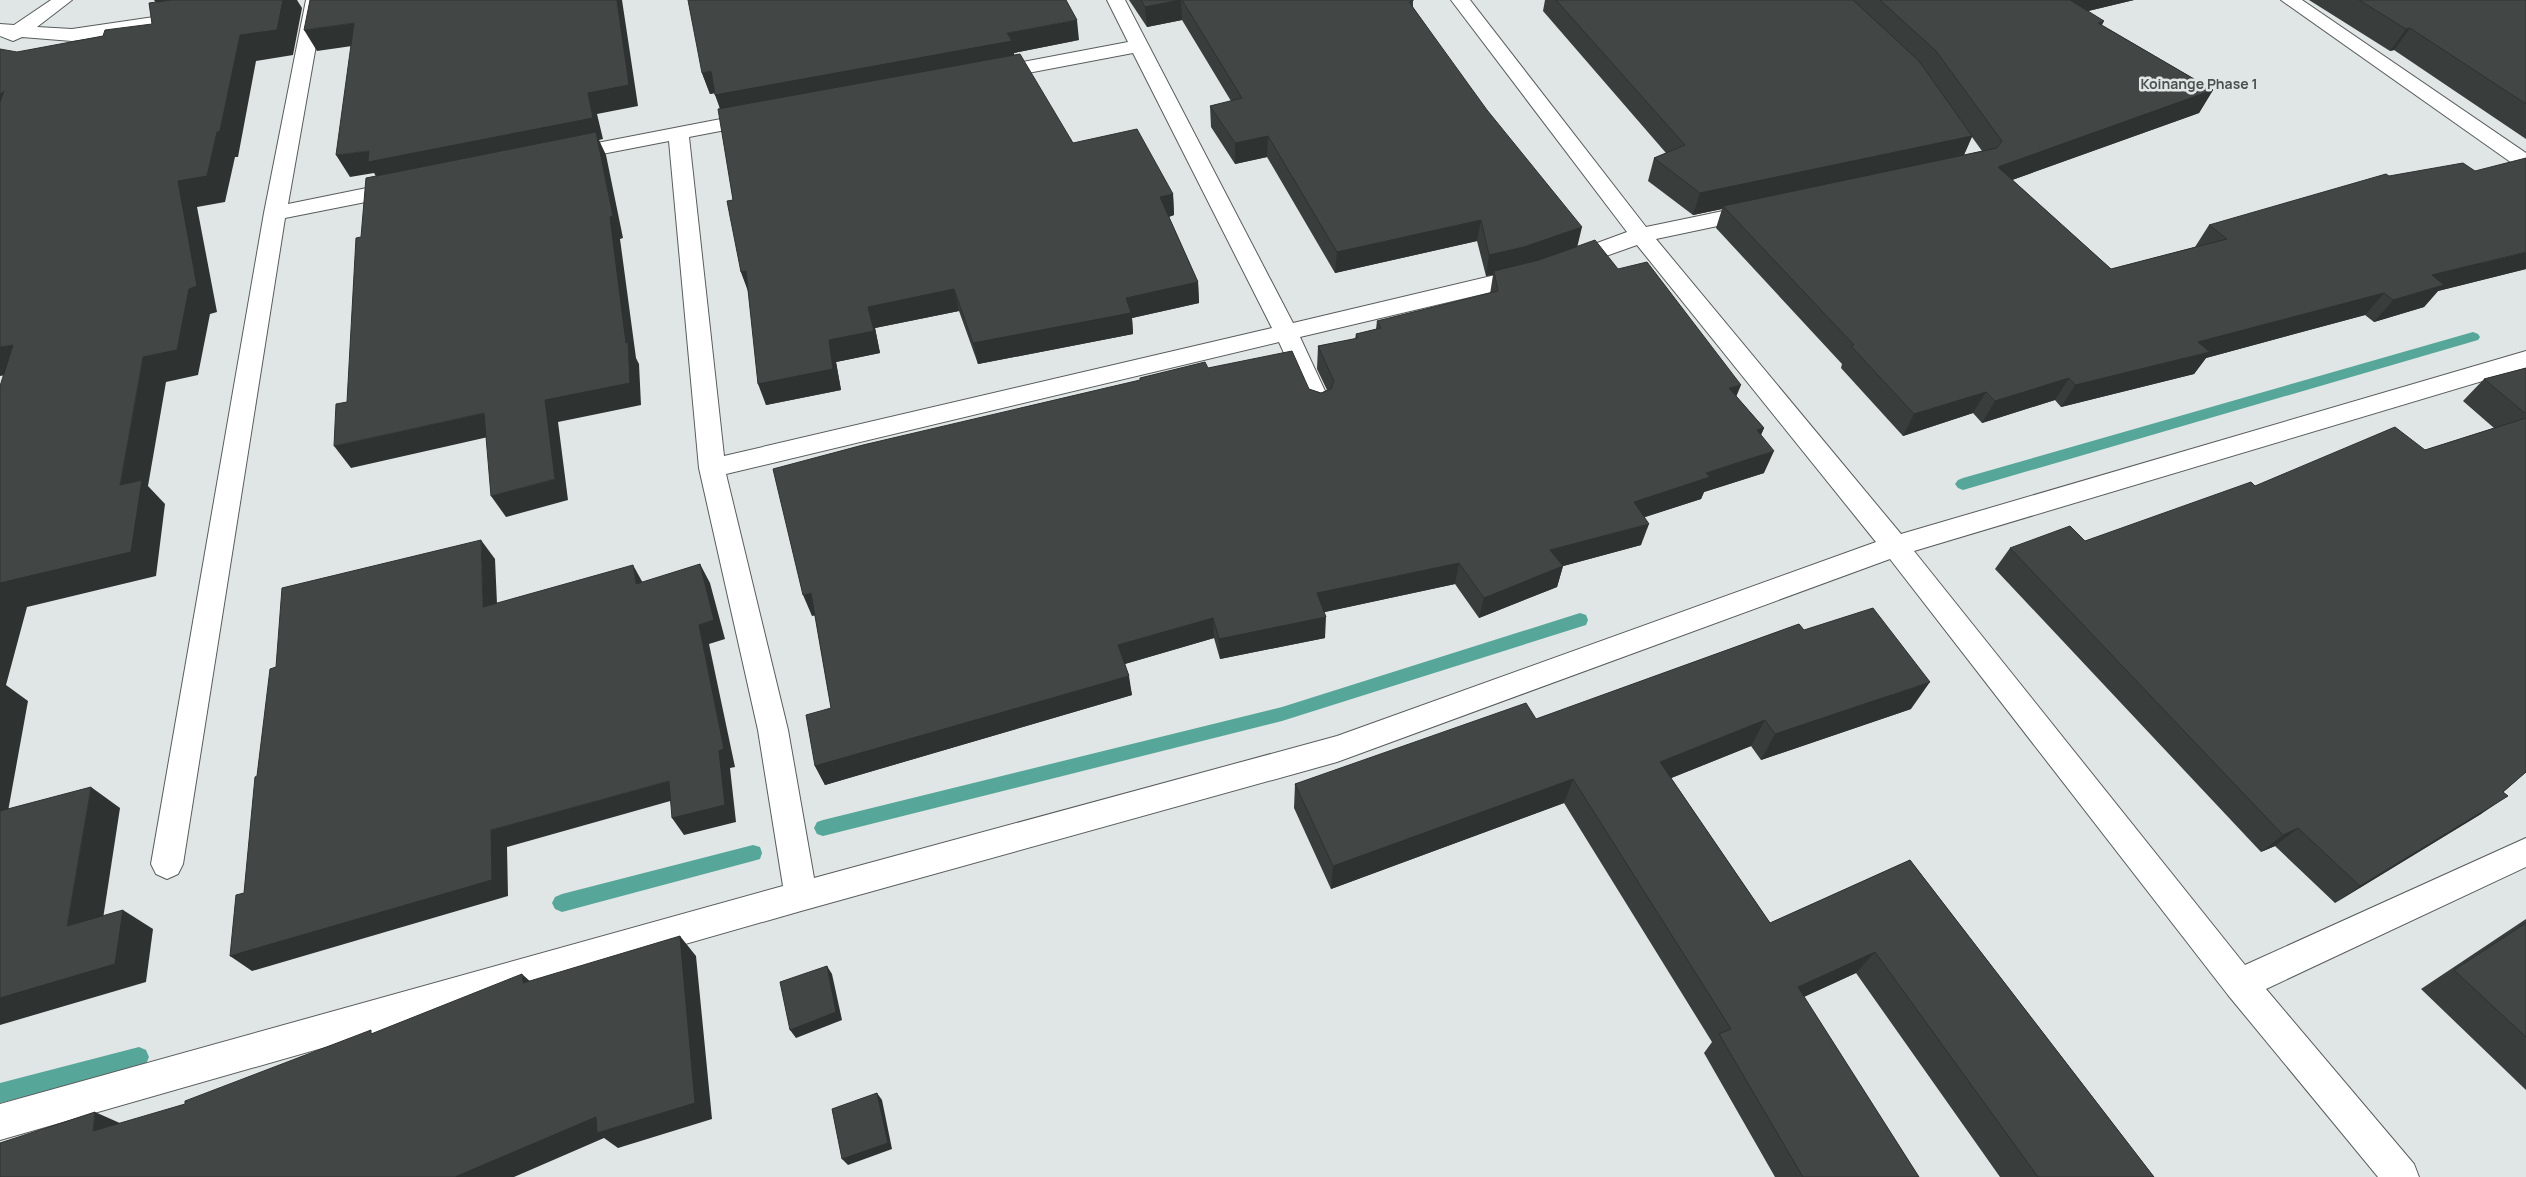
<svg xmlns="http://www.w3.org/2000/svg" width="2526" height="1177" font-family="Manrope,sans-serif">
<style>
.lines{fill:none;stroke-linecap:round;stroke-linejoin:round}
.stream{fill:#57a69a;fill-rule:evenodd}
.minor-casing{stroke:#585d5c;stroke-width:2}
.minor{fill:#fff;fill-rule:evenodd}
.wall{fill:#393d3c;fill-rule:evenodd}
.shaded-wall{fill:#2e3231}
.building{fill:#424746;stroke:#2e3231}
.labels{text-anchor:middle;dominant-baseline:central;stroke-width:5;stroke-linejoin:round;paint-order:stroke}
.far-quarter-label{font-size:14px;font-weight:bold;fill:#4c5150;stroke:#e0e6e5}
</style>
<rect width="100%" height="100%" fill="#e0e6e5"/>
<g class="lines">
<g class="stream">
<polygon points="2473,332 2478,334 2480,337 2478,340 1963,490 1958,488 1955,484 1958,480 1963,478"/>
<polygon points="1580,613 1586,615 1588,620 1586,625 1282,721 823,836 817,834 814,828 817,822 823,820 1282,707"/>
<polygon points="753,845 760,847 762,853 760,859 753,861 562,912 555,909 552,903 555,897 562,894"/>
<polygon points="139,1047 146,1050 149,1057 146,1064 139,1067 0,1103 0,1083"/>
</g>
<defs>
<g id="minor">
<polygon points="51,0 72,0 37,27 72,29 188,12 195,14 197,18 195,22 188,24 72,41 22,37 13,41 0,36 0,24 14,25"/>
<polygon points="306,0 324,0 288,204 401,181 409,183 412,188 409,193 401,195 285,218 183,864 178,874 167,879 156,874 151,864 264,213"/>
<polygon points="1107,0 1125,0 1293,323 1529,267 1537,270 1540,275 1537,280 1529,283 1300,337 1331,404 1328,410 1319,413 1310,410 1307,404 1279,342 726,474 788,730 814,878 1337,736 1876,542 1637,245 1575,267 1567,269 1559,267 1556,262 1559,257 1627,232 1451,0 1470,0 1646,227 1757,204 1765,206 1768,211 1765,216 1656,239 1901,534 2526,351 2526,368 1914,551 2245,965 2526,838 2526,867 2266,989 2414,1164 2419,1177 2378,1177 2228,995 1890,559 1337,762 801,911 0,1140 0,1104 783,886 758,730 699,468 669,141 566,161 559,160 555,155 559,150 566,149 757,112 764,114 767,118 764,122 757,124 689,137 724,456 1272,328 1133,53 991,80 984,78 981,74 984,70 991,68 1128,42"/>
<polygon points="2281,0 2302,0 2526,153 2526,169 2519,168"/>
</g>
</defs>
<use href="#minor" class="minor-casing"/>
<use href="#minor" class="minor"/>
</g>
<g class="wall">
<polygon points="1129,0 1413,0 1413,7 1578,247 1618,269 1736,396 1764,428 1761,435 1764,473 1704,492 1701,499 1644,517 1641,545 1563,566 1557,587 1479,618 1455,584 1324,612 1325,638 1220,659 1214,638 1125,664 1132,695 825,785 815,766 831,708 815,615 812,616 1208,368 1309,389 1321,393 1327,390 1317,369 1318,346 1355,339 1356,334 1376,329 1377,321 1490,294 1493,275 1486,276 1477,241 1335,273 1267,157 1235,164 1211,127 1210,106 1231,101 1182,20 1147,27"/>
<path d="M1545 0H2134L2088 11 2102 25 2213 90 2199 113 2012 180 2111 269 2195 247 2209 225 2526 269 2438 291 2424 307 2374 322 2365 315 2206 358 2194 374 2061 407 2055 400 1982 423 1973 413 1903 436 1841 368 1842 364 1716 228 1722 209 1693 215 1648 181 1654 158 1666 153 1543 11ZM1972 137 1982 151 1964 155Z"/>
<polygon points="2309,0 2526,0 2526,139 2394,50 2390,51"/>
<polygon points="1079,40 1014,53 1014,55 1073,143 1173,194 1174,215 1169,217 1198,282 1199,303 1132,318 1133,334 978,364 959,311 875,328 880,353 836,362 841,390 766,405 748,290 741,272 733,200 720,109 715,93 710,94 702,73"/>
<polygon points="2526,368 2526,772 2503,792 2481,814 2335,903 2275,846 2261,852 1995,569 2010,548 2085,541 2255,486 2425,450 2494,428 2463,401 2484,379"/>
<polygon points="1804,630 1911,709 1761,760 1751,746 1671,778 1770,923 1910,860 2154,1177 2000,1177 1856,973 1804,997 1919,1177 1775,1177 1704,1053 1712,1042 1564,803 1331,889 1294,808 1295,784 1536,719"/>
<polygon points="2526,919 2526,1090 2421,989"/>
</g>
<g class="shaded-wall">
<polygon points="154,0 258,0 164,14"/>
<polygon points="283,0 297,0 302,8 293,55 256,61 238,157 235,157 225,202 197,207 217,312 210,314 198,375 166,382 148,486 165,504 156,576 27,607 6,685 28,701 3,839 0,837 0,583 120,485 143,357 178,181 217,132 240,35"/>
<polygon points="617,0 622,0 638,106 597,114 603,139 599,140 606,155 623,238 620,239 636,358 639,364 641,405 558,422 568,500 506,517 491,496 555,479 374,173 350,177 336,155 369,151 588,93"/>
<polygon points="1181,0 1182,20 1147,27 1145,7"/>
<polygon points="2064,0 2134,0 2055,19"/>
<polygon points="1077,20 1079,40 1014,53 1015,61 723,116 715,95 1007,33"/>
<polygon points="2104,21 2093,43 2098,23"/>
<polygon points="354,23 366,44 317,51 304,30"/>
<polygon points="2410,28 2394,50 2390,51 2406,29"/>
<polygon points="711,71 719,92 710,94 702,73"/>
<polygon points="2213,90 2199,113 1987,189 1998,167"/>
<polygon points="4,91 0,136 0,94"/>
<polygon points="1268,136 1267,157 1235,164 1235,143"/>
<polygon points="1972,136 1962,159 1723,206 1722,209 1693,215 1700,193"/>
<polygon points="1173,194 1174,215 1161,219 1160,197"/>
<polygon points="1481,220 1477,241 1335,273 1337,252"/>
<polygon points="1582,227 1577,248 1520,268 1494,271 1493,275 1486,276 1489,255"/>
<polygon points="2526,252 2526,269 2438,291 2424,307 2374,322 2393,300 2432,275"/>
<polygon points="746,271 749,294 741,272"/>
<polygon points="1198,282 1199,303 1132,318 1133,334 978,364 973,343 1126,298"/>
<polygon points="954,289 959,311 875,328 880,353 836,362 841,390 766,405 758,384 829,340 868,307"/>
<polygon points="2384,293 2365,315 2206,358 2194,374 2061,407 2075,385 2198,342"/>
<polygon points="13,345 38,370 0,376 0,347"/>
<polygon points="2069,378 2055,400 1982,423 1995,401"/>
<polygon points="1741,385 1732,407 1729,388"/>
<polygon points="1986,392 1973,413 1903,436 1914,414"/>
<polygon points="484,413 497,435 351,468 334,446"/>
<polygon points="1764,428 1754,450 1757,430"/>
<polygon points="1774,451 1764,473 1704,492 1701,499 1627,523 1634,502 1706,473"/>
<polygon points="1649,524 1641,545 1545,571 1550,550"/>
<polygon points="481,540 495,559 498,626 483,607"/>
<polygon points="1459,563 1455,584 1316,614 1317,593"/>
<polygon points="700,564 710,583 725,639 709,644 735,767 730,768 736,822 684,835 672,818 699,625"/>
<polygon points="633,565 644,585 636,584"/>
<polygon points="1563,566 1557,587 1479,618 1484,598"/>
<polygon points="811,593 820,614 812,616 803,595"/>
<polygon points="1326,617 1325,638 1220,659 1219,639"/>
<polygon points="1213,618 1214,638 1121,665 1118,645"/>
<polygon points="1129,676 1132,695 825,785 815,766"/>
<polygon points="1930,682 1911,709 1761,760 1775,734"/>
<polygon points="1765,720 1751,746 1649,787 1660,762"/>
<polygon points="1573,779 1564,803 1331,889 1333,866"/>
<polygon points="669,781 681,798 507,847 508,896 252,971 230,956 491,830"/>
<polygon points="91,787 120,808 99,945 67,926"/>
<polygon points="2508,796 2481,814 2335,903 2360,886"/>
<polygon points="2298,828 2275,846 2261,852 2283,835"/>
<polygon points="123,910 153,929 146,982 0,1025 0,998"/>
<polygon points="680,936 696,956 712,1119 618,1148 604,1138 514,1177 455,1177"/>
<polygon points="1875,952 1856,973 1781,1007 1798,987"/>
<polygon points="827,966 832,974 842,1020 796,1038 790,1030"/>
<polygon points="522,974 543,993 523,983"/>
<polygon points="877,1093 882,1100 892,1149 848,1165 842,1159"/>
<polygon points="95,1112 131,1128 93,1131"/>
</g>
<g class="building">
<polygon points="171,0 283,0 277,30 240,35 220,131 217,132 207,176 178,181 197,286 189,289 177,350 143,357 120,485 142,480 131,552 0,583 0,386 13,345 0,347 0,102 4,91 0,94 0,49 17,52 103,36 105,30 152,24 149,3"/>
<polygon points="310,0 617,0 629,85 588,93 593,118 368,162 369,151 336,155 354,23 304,30"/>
<polygon points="688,0 1066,0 1077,20 1007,33 1012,41 715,95 711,71 702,73"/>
<polygon points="1141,0 1180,0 1145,7"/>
<polygon points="1182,0 1413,0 1413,1 1409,2 1487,110 1582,227 1524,247 1489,255 1481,220 1337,252 1268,136 1235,143 1210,106 1242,98"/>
<polygon points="1556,0 1853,0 1919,61 1972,136 1700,193 1654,158 1685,145"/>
<polygon points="1880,0 2070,0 2104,21 2098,23 2213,90 1998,167 2111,269 2227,239 2209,225 2386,174 2389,176 2463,163 2475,171 2526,158 2526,252 2432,275 2444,285 2393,300 2384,293 2198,342 2210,352 2075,385 2069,378 1995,401 1986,392 1914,414 1851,346 1854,345 1723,206 1997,148 2002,141 1936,51"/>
<polygon points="2359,0 2526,0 2526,104 2410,28 2406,29"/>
<polygon points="1020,54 1073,143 1137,129 1173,194 1160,197 1198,282 1126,298 1131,313 973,343 954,289 868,307 874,331 829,340 833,369 758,384 746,271 741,272 727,201 733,200 718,109"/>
<polygon points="596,132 613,216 610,217 626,343 628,342 630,383 545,400 555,479 491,496 484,413 334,446 336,404 347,402 356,238 361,237 366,178"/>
<polygon points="1595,240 1618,269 1647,262 1741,385 1729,388 1764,428 1757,430 1774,451 1706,473 1710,477 1634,502 1649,524 1550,550 1563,566 1484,598 1459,563 1317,593 1326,617 1219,639 1213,618 1118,645 1129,676 815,766 806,715 831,708 811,593 803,595 773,469 863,445 1140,380 1140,378 1205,362 1208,368 1292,351 1309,389 1321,393 1331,389 1334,381 1318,346 1358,338 1356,334 1381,328 1377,321 1498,291 1494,271 1539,260"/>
<polygon points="2526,368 2526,414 2484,379"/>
<polygon points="2526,418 2526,772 2503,792 2508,796 2360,886 2298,828 2283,835 2010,548 2070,526 2085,541 2251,482 2255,486 2395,427 2425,450"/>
<polygon points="481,540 483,607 633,565 636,584 700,564 714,620 699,625 724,749 719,751 725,805 672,818 669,781 491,830 492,880 230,956 236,895 244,893 255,777 257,776 270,669 276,667 282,588"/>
<polygon points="1873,608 1930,682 1775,734 1765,720 1660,762 1770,923 1910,860 2154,1177 2038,1177 1875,952 1798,987 1919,1177 1803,1177 1719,1034 1731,1029 1573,779 1333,866 1295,784 1526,703 1536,719 1799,624 1804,630"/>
<polygon points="91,787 67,926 123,910 115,964 0,998 0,811"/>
<polygon points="2526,923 2526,1037 2454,970"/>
<polygon points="680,936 695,1103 597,1133 596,1117 455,1177 0,1177 0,1143 95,1112 93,1131 185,1104 185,1101 371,1030 371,1034 522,974 523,983"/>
<polygon points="827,966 836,1012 790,1030 780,982"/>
<polygon points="877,1093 888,1143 842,1159 832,1109"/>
</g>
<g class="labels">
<g class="far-quarter-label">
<text x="2199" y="83">Koinange Phase 1</text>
</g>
</g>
</svg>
